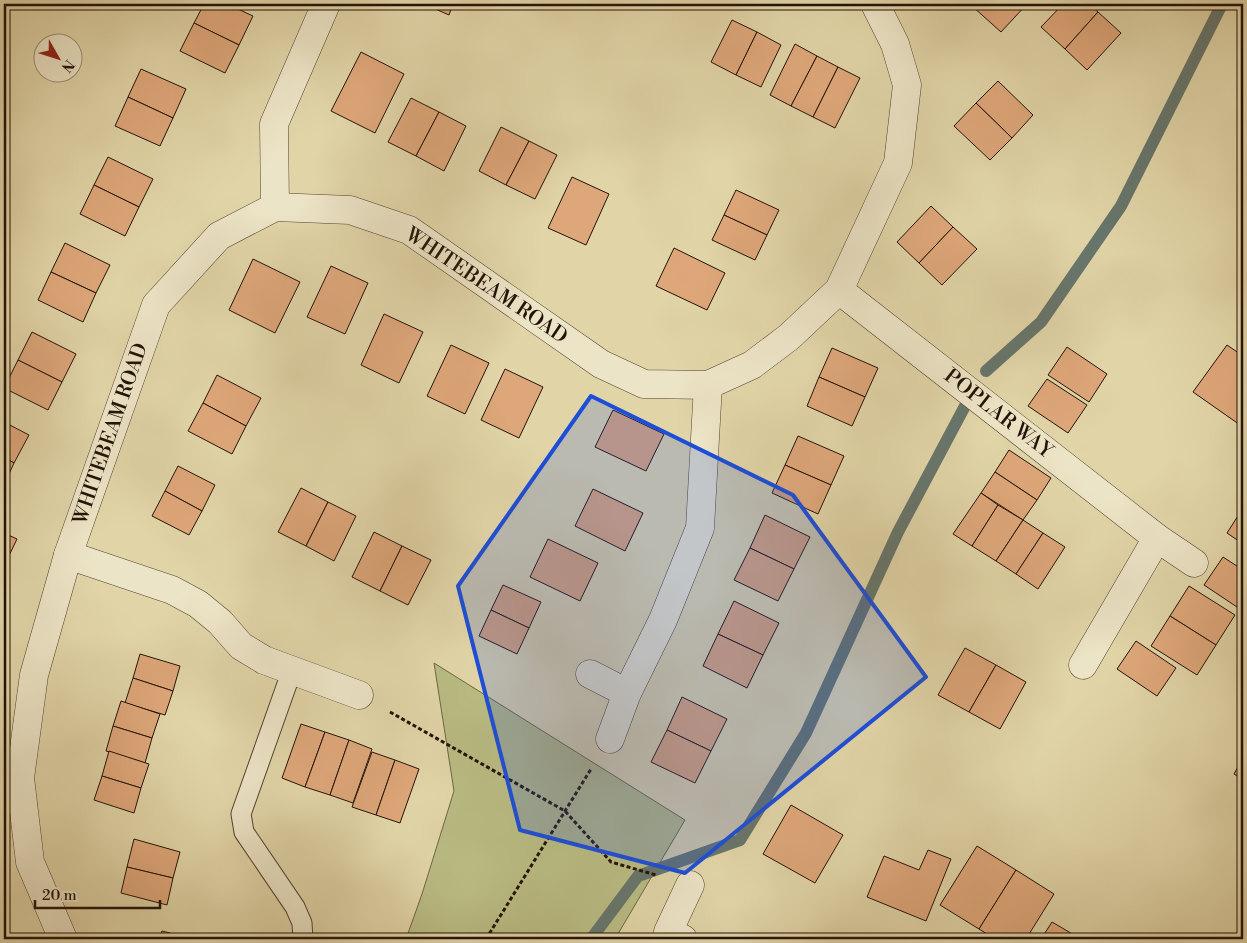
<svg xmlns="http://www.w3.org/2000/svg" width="1247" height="943" font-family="'Libre Bodoni',serif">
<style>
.green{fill:#b9bb83;stroke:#6e6645}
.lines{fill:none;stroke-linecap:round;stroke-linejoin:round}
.stream{stroke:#67766c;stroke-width:12}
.building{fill:#dea77a;stroke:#231207}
.lane-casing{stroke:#52432f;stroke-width:21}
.street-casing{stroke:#52432f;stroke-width:29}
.path{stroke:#231207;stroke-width:3;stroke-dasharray:4 2.5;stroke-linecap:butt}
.lane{stroke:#ece4c6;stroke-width:19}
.street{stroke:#ece4c6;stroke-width:28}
.marked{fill:#1d4ed8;fill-opacity:0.2;stroke:#1d4ed8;stroke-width:4;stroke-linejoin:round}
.labels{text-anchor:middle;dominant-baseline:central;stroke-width:4.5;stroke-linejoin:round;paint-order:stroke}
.street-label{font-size:20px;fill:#231207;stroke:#ece4c6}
</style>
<rect width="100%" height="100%" fill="#e1d5a8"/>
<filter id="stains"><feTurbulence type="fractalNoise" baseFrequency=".004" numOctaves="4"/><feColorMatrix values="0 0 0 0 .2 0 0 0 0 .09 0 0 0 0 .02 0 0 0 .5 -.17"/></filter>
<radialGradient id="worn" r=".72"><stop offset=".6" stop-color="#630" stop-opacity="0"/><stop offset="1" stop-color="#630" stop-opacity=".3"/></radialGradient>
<polygon class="green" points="434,663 685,820 615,939 406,939 422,894 454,791"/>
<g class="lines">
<g class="stream">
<polyline points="986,371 1041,322 1121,206 1222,4"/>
<polyline points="591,939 638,876 740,840 806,733 898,532 965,406"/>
</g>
</g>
<g class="building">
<polygon points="204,4 227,4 253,16 239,45 194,23"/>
<polygon points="424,4 453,4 449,15"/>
<polygon points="974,4 1027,4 1001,32 972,6"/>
<polygon points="1063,4 1089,4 1098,12 1065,49 1041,27"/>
<polygon points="1098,12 1121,33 1087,70 1065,49"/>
<polygon points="732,20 757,32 736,75 711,62"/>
<polygon points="194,23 239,45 225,73 180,51"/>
<polygon points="757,32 781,45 761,87 736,75"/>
<polygon points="795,44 817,56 791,106 770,95"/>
<polygon points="361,52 404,74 375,133 331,111"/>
<polygon points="817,56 838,67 813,117 791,106"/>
<polygon points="838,67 860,78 835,128 813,117"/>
<polygon points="141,69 186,89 173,118 128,97"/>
<polygon points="998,81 1033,115 1012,138 976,103"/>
<polygon points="128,97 173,118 160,146 115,126"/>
<polygon points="411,98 439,112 416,156 388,142"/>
<polygon points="976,103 1012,138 990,160 954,126"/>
<polygon points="439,112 466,126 444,171 416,156"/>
<polygon points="501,127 529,141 506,185 479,171"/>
<polygon points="529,141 557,155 535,199 506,185"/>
<polygon points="108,157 153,179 139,207 94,185"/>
<polygon points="572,177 609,194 586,245 548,228"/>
<polygon points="94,185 139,207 125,236 80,214"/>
<polygon points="736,190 779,210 767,235 724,215"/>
<polygon points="931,206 953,227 919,263 897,242"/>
<polygon points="724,215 767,235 755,260 712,240"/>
<polygon points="953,227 977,249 942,285 919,263"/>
<polygon points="65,243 110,265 96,293 51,272"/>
<polygon points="674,248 725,273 707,310 656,286"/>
<polygon points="253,259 300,282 275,333 229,310"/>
<polygon points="331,266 368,283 345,334 307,317"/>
<polygon points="51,272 96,293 83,322 38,300"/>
<polygon points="384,314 423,332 399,383 361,365"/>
<polygon points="32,332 76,354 62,382 18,360"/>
<polygon points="451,345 489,363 465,414 427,396"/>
<polygon points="1227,345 1243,356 1243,427 1193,392"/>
<polygon points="1067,347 1107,374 1089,402 1048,375"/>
<polygon points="832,348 878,368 865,397 819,377"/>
<polygon points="18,360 62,382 48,410 4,388"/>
<polygon points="505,369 543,387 519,438 481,420"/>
<polygon points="217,375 261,398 246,426 203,403"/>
<polygon points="819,377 865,397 852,426 807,406"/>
<polygon points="1047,379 1087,405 1068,433 1028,406"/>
<polygon points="203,403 246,426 232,454 188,431"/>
<polygon points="613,410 664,434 646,471 595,447"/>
<polygon points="4,422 29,435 14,463 4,457"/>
<polygon points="798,436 844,456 831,485 785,465"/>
<polygon points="1009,450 1051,478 1037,500 995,472"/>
<polygon points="4,457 14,463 4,485"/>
<polygon points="785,465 831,485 818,514 772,493"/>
<polygon points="178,466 215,485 202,511 165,491"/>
<polygon points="995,472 1037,500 1023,520 981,493"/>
<polygon points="301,488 328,502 306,546 278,532"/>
<polygon points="593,489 643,513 625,551 575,526"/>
<polygon points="165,491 202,511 189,535 152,516"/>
<polygon points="981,493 998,505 972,546 953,534"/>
<polygon points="328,502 356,516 334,561 306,546"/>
<polygon points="998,505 1023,520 996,561 972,546"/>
<polygon points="1243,508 1243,544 1227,533"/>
<polygon points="765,515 810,537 794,569 750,548"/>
<polygon points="1023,520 1043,533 1016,574 996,561"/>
<polygon points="374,532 402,546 380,591 352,577"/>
<polygon points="4,533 17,539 4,566"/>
<polygon points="1043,533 1065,547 1038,589 1016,574"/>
<polygon points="548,539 598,563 580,601 530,577"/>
<polygon points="402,546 431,560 408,605 380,591"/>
<polygon points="750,548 794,569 778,601 734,580"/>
<polygon points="1223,557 1243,570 1243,611 1204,585"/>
<polygon points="503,585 541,602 529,628 491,610"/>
<polygon points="1189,586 1235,615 1216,645 1170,616"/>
<polygon points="734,601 779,623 763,655 718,634"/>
<polygon points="491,610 529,628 517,654 479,636"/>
<polygon points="1170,616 1216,645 1197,675 1151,646"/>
<polygon points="718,634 763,655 747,688 703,666"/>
<polygon points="1136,641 1176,668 1157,696 1117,669"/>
<polygon points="965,648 996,665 969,712 938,695"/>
<polygon points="140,654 180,666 173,691 133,678"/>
<polygon points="996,665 1026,682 1000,729 969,712"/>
<polygon points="133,678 173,691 165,715 125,703"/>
<polygon points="682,697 727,719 711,751 667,730"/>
<polygon points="121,701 160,714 152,738 113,726"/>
<polygon points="301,724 325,732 305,787 282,778"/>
<polygon points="113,726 152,738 145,763 106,751"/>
<polygon points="667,730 711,751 695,783 651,762"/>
<polygon points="325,732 349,740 330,795 305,787"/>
<polygon points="349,740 372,749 353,803 330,795"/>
<polygon points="109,751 149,764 141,788 102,776"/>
<polygon points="372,752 395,760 376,815 352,807"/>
<polygon points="1243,758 1243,780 1234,774"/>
<polygon points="395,760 419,769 400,823 376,815"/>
<polygon points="102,776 141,788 134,813 94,800"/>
<polygon points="791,805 843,835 815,883 763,854"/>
<polygon points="134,839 180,852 173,878 127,867"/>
<polygon points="977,846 1016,870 979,929 940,905"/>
<polygon points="928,850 951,859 926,921 867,897 884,856 919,870"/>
<polygon points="127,867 173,878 167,905 121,893"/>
<polygon points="1016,870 1054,894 1026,939 995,939 979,929"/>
<polygon points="1052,922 1081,939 1041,939"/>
<polygon points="162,931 193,939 159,939"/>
</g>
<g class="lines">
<defs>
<polyline id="lane" points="292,670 241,814 244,832 295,907 302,923 303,939"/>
<g id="street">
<polyline points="275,207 274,124 326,4"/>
<polyline points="839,290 1157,538 1194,563"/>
<polyline points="68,555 172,590 198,604 220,622 241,646 264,660 359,695"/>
<polyline points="1083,665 1157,538"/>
<polyline points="590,674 627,693"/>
<polyline points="610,739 627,693 663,620 700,528 708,385"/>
<polyline points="63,939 30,862 20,778 34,675 68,555 156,305 219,236 275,207 350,210 409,230 601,364 644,384 708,385 752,365 789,337 839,290 898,163 907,85 895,44 875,4"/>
<polyline points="683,939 668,932 690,885"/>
</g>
</defs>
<use href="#lane" class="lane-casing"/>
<use href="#street" class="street-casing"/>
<g class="path">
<polyline points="390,712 565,811 611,862 656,875"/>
<polyline points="486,939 591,769"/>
</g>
<use href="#lane" class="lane"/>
<use href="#street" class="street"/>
</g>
<path class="marked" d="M591 396 793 495 926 677 685 873 520 830 458 586Z"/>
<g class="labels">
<g class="street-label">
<text transform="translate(486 286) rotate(34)">WHITEBEAM ROAD</text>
<text transform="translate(998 414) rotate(38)">POPLAR WAY</text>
<text transform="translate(111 434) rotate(-71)">WHITEBEAM ROAD</text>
</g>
</g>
<rect width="1247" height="943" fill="none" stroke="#e1d5a8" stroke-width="20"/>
<rect x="5" y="5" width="1237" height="933" fill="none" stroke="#231207" stroke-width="2.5"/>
<rect x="10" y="10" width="1227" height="923" fill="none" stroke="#231207"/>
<g transform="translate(58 58) rotate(129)"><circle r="24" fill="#ece4c6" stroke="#9c907a"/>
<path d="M0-4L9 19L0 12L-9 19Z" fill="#8f2418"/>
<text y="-8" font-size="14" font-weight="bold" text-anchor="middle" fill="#231207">N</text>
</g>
<path d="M35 900v8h125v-8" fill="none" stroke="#231207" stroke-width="2.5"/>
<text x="42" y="900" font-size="15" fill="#231207" stroke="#ece4c6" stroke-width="4" paint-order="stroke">20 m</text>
<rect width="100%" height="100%" filter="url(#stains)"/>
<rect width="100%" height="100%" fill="url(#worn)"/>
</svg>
